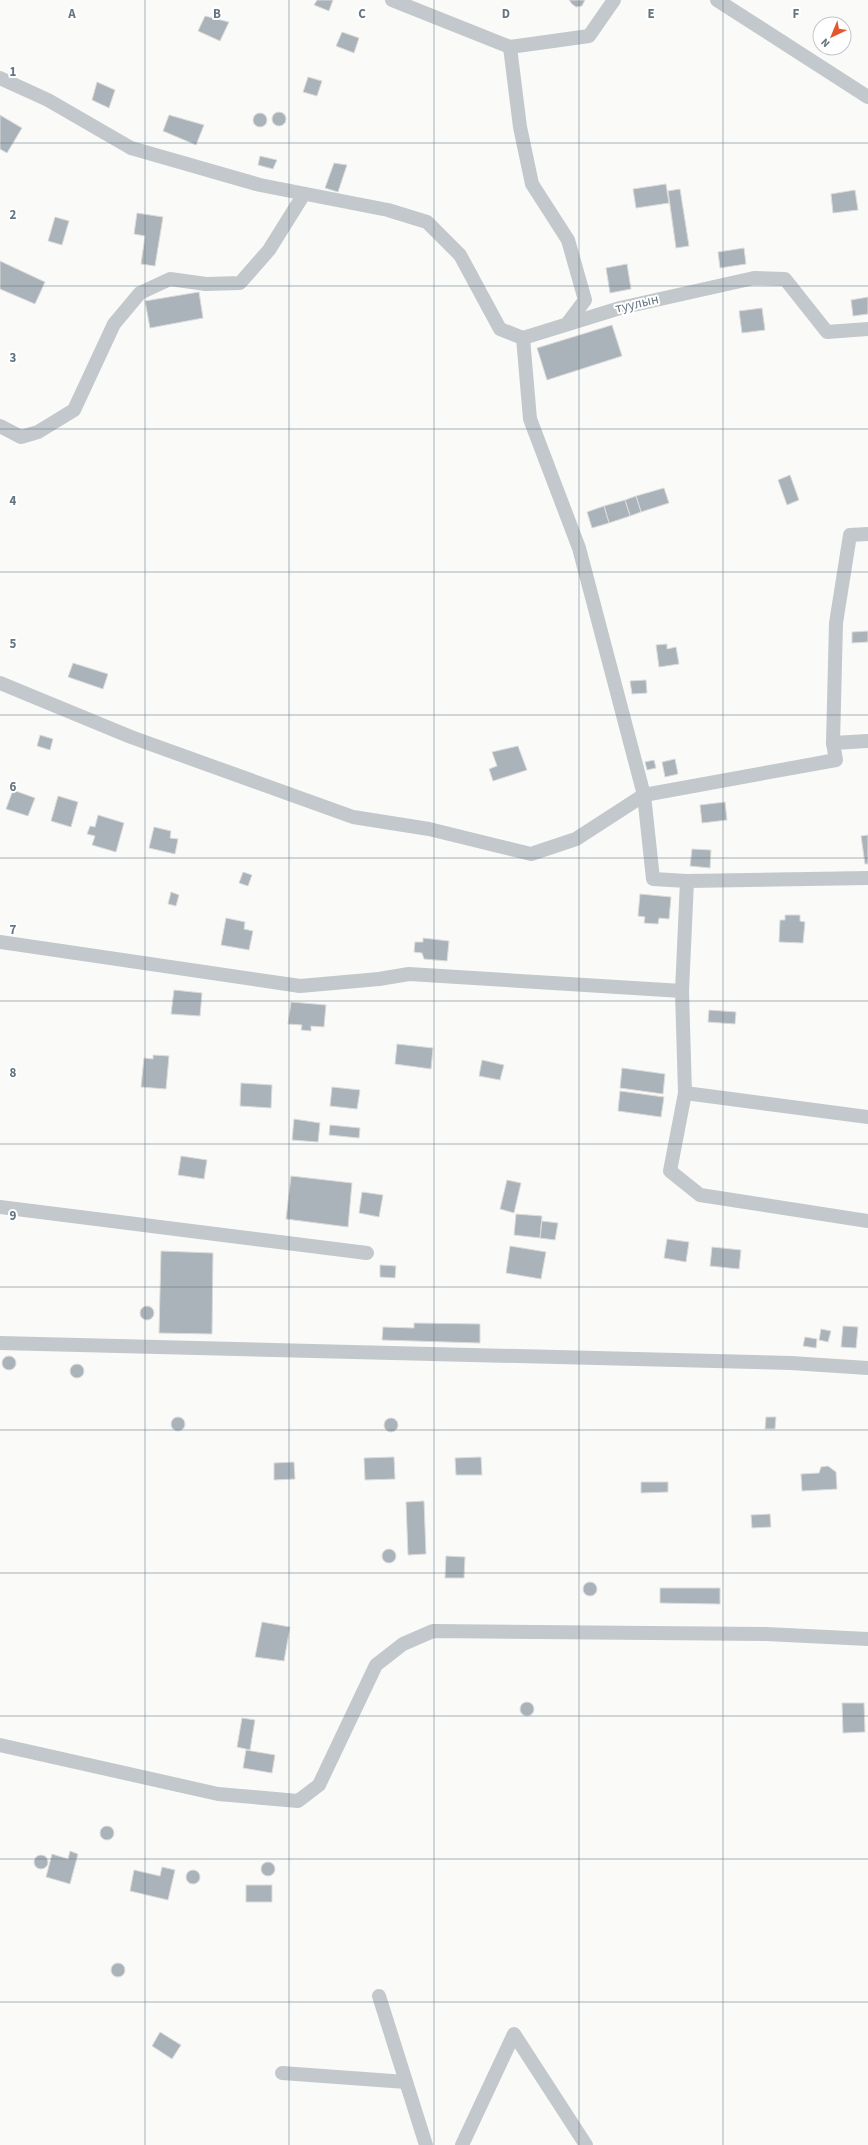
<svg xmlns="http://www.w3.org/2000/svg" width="868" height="2145" font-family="'Source Sans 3',sans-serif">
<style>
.building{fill:#aab3b9;stroke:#dcdcda}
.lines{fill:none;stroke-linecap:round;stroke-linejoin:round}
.minor{stroke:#c3c8cc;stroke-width:14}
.grid{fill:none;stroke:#657683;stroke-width:1;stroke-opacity:0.55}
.labels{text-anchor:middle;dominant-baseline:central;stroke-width:4;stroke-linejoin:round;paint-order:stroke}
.street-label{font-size:14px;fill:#657683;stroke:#fff}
.grid-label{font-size:13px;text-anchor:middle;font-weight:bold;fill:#657683;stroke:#fff;stroke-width:4;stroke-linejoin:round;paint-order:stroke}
</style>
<rect width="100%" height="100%" fill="#fafaf8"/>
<g class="building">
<polygon points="317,0 333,0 329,11 314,5"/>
<polygon points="569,0 585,0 582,6 576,7 572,4"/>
<polygon points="205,16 229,22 220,41 198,31"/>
<polygon points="342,32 359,38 354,53 336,46"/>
<polygon points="308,77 322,81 317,96 303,92"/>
<polygon points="97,82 115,90 109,108 92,100"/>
<circle cx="279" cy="119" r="7"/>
<circle cx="260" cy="120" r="7"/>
<polygon points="0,115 22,128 7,153 0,149"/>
<polygon points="169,115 204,125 196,145 163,131"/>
<polygon points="260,156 277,160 273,169 258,165"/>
<polygon points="334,163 347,165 338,192 325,188"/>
<polygon points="666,184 669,203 636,208 633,189"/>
<polygon points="680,189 689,246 676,248 668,191"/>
<polygon points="855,190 858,210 833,213 831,194"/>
<polygon points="137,213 163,217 155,266 141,264 145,236 134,234"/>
<polygon points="55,217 69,221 62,245 48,241"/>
<polygon points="744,248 746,264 720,268 718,252"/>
<polygon points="0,261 45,282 35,304 0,289"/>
<polygon points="627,264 631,289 610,293 606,268"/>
<polygon points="199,292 203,318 150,328 145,301"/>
<polygon points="868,297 868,314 853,316 851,300"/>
<polygon points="762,308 765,330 742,333 739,311"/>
<polygon points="612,325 622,356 547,380 537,348"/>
<polygon points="790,475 799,500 787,505 778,480"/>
<polygon points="664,488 669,503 641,512 636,496"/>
<polygon points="636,496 641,512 630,516 625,500"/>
<polygon points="625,500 630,516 609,523 604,506"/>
<polygon points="604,506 609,523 592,528 587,512"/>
<polygon points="868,631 868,642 852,643 852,632"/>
<polygon points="667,644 667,649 676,647 679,664 659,667 656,645"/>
<polygon points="73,663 108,674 103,689 68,677"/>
<polygon points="646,680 647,693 632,694 630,681"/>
<polygon points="40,735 53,739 50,750 37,746"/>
<polygon points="518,746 527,770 493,781 489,769 497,766 492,752"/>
<polygon points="675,759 678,774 665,777 662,762"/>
<polygon points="654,760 656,768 647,770 645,762"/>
<polygon points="13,790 35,798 28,816 6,809"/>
<polygon points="58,796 78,802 71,827 51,821"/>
<polygon points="725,802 727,820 702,823 700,805"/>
<polygon points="98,815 124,823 116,852 92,845 95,836 87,834 90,826 95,827"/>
<polygon points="154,827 171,831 170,838 178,839 175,854 149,848"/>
<polygon points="868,835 868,864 865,864 861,836"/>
<polygon points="692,849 711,850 710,868 690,866"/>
<polygon points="243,872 252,875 248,886 239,883"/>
<polygon points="171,892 179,895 176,906 168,904"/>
<polygon points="640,894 671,897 669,919 659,918 658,924 644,923 645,917 638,916"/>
<polygon points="785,915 800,915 800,921 805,922 803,943 779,942 780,920 785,920"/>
<polygon points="226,918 245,922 244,929 253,931 249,950 221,945"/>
<polygon points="423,938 449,941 447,961 424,959 422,953 414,952 415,942 423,942"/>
<polygon points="174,990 202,993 200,1016 171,1014"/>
<polygon points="291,1002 326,1005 324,1027 311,1026 311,1031 301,1030 302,1025 288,1024"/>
<polygon points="709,1010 736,1012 735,1024 708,1022"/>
<polygon points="397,1044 433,1048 431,1069 395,1064"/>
<polygon points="153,1055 169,1056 166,1089 141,1087 144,1058 153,1059"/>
<polygon points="482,1060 504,1065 500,1080 479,1076"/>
<polygon points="622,1068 665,1074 663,1094 620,1088"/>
<polygon points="241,1083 272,1085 271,1108 240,1106"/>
<polygon points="332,1087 360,1090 357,1109 330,1106"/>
<polygon points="620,1091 664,1097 661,1117 618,1111"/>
<polygon points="294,1119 320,1123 318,1142 292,1140"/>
<polygon points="330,1125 360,1128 359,1138 329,1135"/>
<polygon points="181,1156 207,1160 204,1179 178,1175"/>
<polygon points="291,1176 352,1183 348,1227 286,1219"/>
<polygon points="507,1180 521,1183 514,1213 500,1209"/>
<polygon points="362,1192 383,1195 379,1217 359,1213"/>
<polygon points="516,1214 542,1216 540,1238 514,1235"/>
<polygon points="542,1221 558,1223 555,1240 540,1238"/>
<polygon points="667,1239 689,1242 686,1262 664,1258"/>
<polygon points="510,1246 546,1252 541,1279 506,1273"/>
<polygon points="712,1247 741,1250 739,1269 710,1266"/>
<polygon points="161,1251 213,1253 212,1334 159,1333"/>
<polygon points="380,1265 396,1266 395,1278 380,1277"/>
<circle cx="147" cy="1313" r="7"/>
<polygon points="414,1323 480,1324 480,1343 382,1340 383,1327 414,1328"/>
<polygon points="843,1326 858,1327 856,1348 841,1347"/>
<polygon points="821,1329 831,1331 828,1342 819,1340"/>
<polygon points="805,1337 817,1339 816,1348 803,1346"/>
<circle cx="9" cy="1363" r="7"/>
<circle cx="77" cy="1371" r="7"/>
<circle cx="178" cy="1424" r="7"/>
<polygon points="766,1417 776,1417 775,1429 765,1429"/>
<circle cx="391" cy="1425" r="7"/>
<polygon points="394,1457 395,1479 365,1480 364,1458"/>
<polygon points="481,1457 482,1475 456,1475 455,1458"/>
<polygon points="294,1462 295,1479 274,1480 274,1463"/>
<polygon points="828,1466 836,1472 837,1489 802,1491 801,1474 819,1473 821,1467"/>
<polygon points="641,1482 668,1482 668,1492 641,1493"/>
<polygon points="424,1501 426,1554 408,1555 406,1502"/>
<polygon points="770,1514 771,1527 752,1528 751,1515"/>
<circle cx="389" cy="1556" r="7"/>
<polygon points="446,1556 465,1557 464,1578 445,1578"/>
<circle cx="590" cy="1589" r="7"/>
<polygon points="660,1588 720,1588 720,1604 660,1603"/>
<polygon points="262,1622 290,1627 284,1661 255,1657"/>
<circle cx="527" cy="1709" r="7"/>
<polygon points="842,1703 864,1703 865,1732 843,1733"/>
<polygon points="242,1718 255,1720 250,1750 237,1747"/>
<polygon points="246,1750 275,1755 272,1773 243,1768"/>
<circle cx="107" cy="1833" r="7"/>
<polygon points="70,1851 78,1854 70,1884 46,1877 52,1854 68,1859"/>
<circle cx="41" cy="1862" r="7"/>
<circle cx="268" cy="1869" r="7"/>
<polygon points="162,1867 175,1870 168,1900 130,1891 134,1870 160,1876"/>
<circle cx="193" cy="1877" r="7"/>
<rect x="246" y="1885" width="26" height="17"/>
<circle cx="118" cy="1970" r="7"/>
<polygon points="160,2032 181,2045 172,2059 152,2046"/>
</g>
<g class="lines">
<g class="minor">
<polyline points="392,0 510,47 589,36 614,0"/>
<polyline points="717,0 868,97"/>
<polyline points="510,47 520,127 532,184 568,240 585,300 567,324"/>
<polyline points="0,78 48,100 131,148 260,185 388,210 427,222 460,255 500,329 523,338"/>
<polyline points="523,338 530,419 579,548 644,795 653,879 687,881 868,878"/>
<polyline points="523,338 620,308 754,278 785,279 827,332 868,329"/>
<polyline points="0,426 21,437 38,432 74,410 114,324 140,293 170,279 206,284 240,283 269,250 304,194"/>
<polyline points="0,683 131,737 353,817 429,829 531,854 576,839 644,795 836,760 833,743 836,623 850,535 868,534"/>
<polyline points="833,743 868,741"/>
<polyline points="687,881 682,991 685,1093 670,1171 700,1195 868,1221"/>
<polyline points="0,942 300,986 379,979 409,974 682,991"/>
<polyline points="685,1093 868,1117"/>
<polyline points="0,1207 367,1253"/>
<polyline points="0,1343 791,1363 868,1368"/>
<polyline points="0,1745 218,1794 298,1801 319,1785 376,1665 403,1644 433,1631 766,1634 868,1639"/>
<polyline points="379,1996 426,2145"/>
<polyline points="282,2073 406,2082"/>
<polyline points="462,2145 514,2034 586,2145"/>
</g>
</g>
<path class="grid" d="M145 0V2145M289 0V2145M434 0V2145M579 0V2145M723 0V2145M0 143H868M0 286H868M0 429H868M0 572H868M0 715H868M0 858H868M0 1001H868M0 1144H868M0 1287H868M0 1430H868M0 1573H868M0 1716H868M0 1859H868M0 2002H868"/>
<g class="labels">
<g class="street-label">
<text transform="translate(637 304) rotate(-13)">туулын</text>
</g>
</g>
<g class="grid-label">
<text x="72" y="18">A</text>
<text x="217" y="18">B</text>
<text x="362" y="18">C</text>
<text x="506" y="18">D</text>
<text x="651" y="18">E</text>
<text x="796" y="18">F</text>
<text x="13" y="76">1</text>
<text x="13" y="219">2</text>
<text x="13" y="362">3</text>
<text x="13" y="505">4</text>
<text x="13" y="648">5</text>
<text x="13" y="791">6</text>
<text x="13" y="934">7</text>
<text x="13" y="1077">8</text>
<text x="13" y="1220">9</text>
</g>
<g transform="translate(832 36) rotate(224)"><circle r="19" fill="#ffffff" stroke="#c1c8cd"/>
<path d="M0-3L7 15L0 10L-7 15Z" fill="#e4572e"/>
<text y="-6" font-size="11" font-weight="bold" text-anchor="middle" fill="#657683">N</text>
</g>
</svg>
